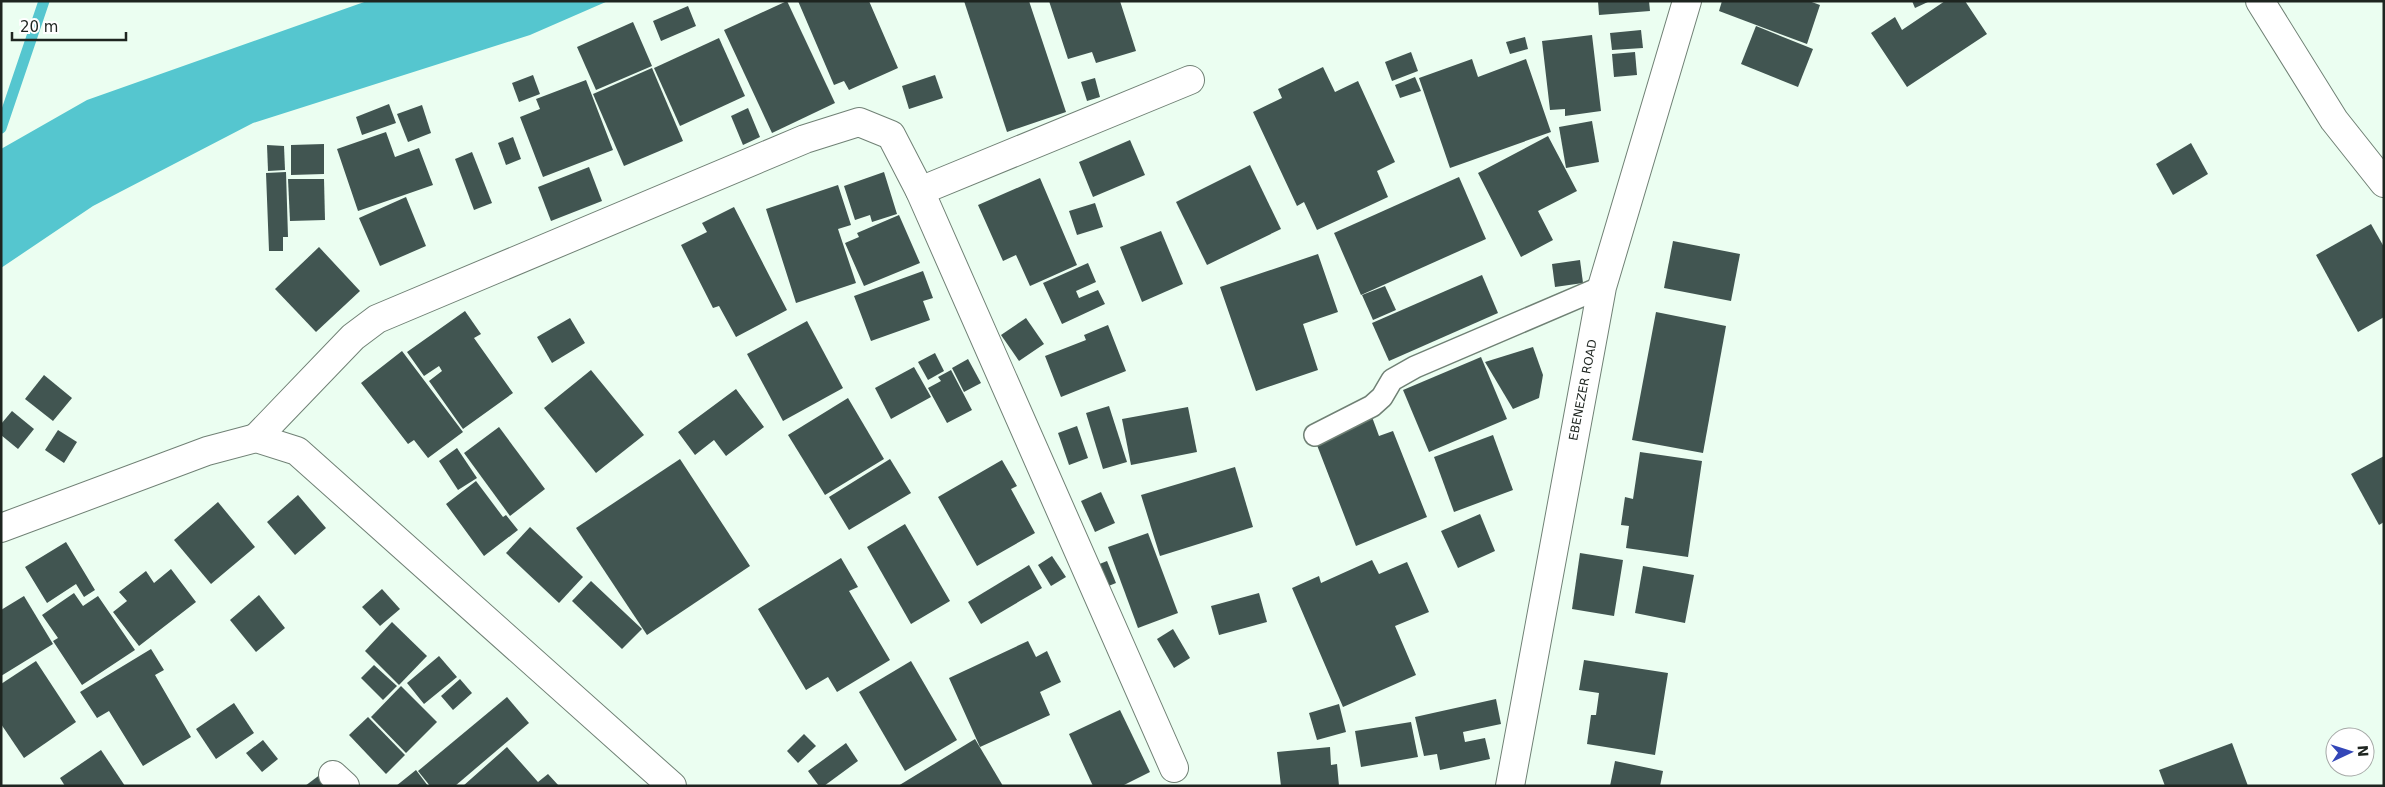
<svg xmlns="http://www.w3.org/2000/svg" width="2385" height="787" font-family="'DejaVu Sans',sans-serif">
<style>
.water{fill:#55c6cf}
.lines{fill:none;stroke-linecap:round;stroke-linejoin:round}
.stream{stroke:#55c6cf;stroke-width:11}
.building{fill:#415551}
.lane-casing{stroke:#708175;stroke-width:24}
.street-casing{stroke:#708175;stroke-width:30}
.secondary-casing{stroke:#708175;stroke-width:30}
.lane{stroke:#fff;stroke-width:21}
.street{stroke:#fff;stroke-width:28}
.secondary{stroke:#fff;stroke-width:28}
.labels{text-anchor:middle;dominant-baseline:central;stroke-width:5;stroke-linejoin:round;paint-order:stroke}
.street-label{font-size:12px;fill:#1e2520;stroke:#fff}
</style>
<rect width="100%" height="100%" fill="#ebfef1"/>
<polygon class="water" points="367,1 608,1 530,35 253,123 93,206 1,268 1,149 87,100"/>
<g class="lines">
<polyline class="stream" points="1,128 44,1"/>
</g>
<g class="building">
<polygon points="787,1 835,103 772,133 724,30"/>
<polygon points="798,1 869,1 898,68 849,90 844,81 834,85"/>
<polygon points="964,1 1029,1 1066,112 1007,132"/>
<polygon points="1049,1 1120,1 1136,51 1096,63 1092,52 1068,59"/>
<polygon points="1598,1 1649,1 1650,11 1599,15"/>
<polygon points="1722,1 1809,1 1820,5 1807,44 1719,11"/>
<polygon points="1912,1 1930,1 1915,8"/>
<polygon points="1945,1 1965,1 1987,34 1907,87 1871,33 1895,17 1902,30"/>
<polygon points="688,6 696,26 661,41 653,21"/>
<polygon points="633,22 652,66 596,90 577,47"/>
<polygon points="1756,26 1813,49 1798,87 1741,64"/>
<polygon points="1641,30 1643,48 1612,50 1610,33"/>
<polygon points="1592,35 1601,111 1565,116 1565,109 1550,110 1542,41"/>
<polygon points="1525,37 1528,49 1510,54 1506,42"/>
<polygon points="719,38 745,96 680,126 654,68"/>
<polygon points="1411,52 1418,71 1392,81 1385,62"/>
<polygon points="1635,52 1637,75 1614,77 1612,54"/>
<polygon points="1472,59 1478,77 1526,59 1551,132 1450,168 1419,78"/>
<polygon points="1323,67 1335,92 1358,81 1395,162 1377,171 1388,197 1317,230 1304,202 1297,206 1253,112 1282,98 1278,89"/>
<polygon points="652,68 683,141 624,166 593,94"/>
<polygon points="533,75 540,94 519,102 512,83"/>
<polygon points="935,75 943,98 909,109 902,86"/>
<polygon points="1415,77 1421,91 1400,98 1395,85"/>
<polygon points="1095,78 1100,97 1087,101 1081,82"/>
<polygon points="586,80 613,150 543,177 520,117 540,109 536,99"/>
<polygon points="389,104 396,123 362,135 356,117"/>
<polygon points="422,105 431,133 408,142 397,114"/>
<polygon points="748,108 760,137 743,145 731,116"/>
<polygon points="1592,121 1599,162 1566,168 1559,127"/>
<polygon points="386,132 395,157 419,148 433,185 358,211 337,149"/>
<polygon points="1548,136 1577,191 1538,211 1553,240 1521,257 1478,173"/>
<polygon points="513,137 521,159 506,165 498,143"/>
<polygon points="1130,140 1145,175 1093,197 1079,162"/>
<polygon points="2191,143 2208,174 2173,195 2156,164"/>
<polygon points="324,144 324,174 291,175 291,145"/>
<polygon points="267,145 284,146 285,170 268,171"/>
<polygon points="472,152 492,203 474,210 455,159"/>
<polygon points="1250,165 1281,229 1207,265 1176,202"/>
<polygon points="589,167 602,201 551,221 538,187"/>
<polygon points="286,172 288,237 283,237 283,251 269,251 266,173"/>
<polygon points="884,172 897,214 872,222 870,215 855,220 844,186"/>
<polygon points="1459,177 1486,239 1361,295 1334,233"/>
<polygon points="1040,178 1077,265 1030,286 1016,255 1003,261 978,205"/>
<polygon points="288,179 324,179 325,220 290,221"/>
<polygon points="838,185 851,225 838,229 856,283 796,303 766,209"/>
<polygon points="406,197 426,246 380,266 359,218"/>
<polygon points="1095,203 1103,227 1077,235 1069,211"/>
<polygon points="734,207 787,310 736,337 719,306 713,308 681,245 707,232 702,223"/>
<polygon points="899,215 920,263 864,286 845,243 859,237 857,233"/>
<polygon points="2371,224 2384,247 2384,317 2358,332 2316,255"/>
<polygon points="1161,231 1183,284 1142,302 1120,247"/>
<polygon points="1673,241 1740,254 1731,301 1664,288"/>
<polygon points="319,247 360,291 316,332 275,289"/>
<polygon points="1318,254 1338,312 1303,324 1318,370 1256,391 1220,287"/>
<polygon points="1580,260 1583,283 1555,287 1552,264"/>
<polygon points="1088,263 1096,282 1076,291 1079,298 1098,290 1105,304 1062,324 1043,283"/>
<polygon points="923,271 933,298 923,301 930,320 871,341 854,296"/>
<polygon points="1482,275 1498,313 1389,361 1372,323"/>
<polygon points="1385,286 1396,310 1373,320 1362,295"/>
<polygon points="465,311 481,334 474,338 513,393 463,429 429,381 442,371 439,366 424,376 407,352"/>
<polygon points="1656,312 1726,326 1703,453 1632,440"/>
<polygon points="570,318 585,343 552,363 537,337"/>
<polygon points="1026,318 1044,344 1019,361 1001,335"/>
<polygon points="807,321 843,388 783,421 747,354"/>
<polygon points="1108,325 1126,371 1061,397 1045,356 1086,340 1084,335"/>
<polygon points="1533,347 1543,375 1539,398 1513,409 1485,362"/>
<polygon points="402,351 463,432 428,458 414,440 408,444 361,383"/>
<polygon points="935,353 944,371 928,380 918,362"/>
<polygon points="1481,357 1507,419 1429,452 1403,390"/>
<polygon points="968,359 981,383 964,392 952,368"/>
<polygon points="914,367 931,397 891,419 875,388"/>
<polygon points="591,370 644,435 596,473 544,408"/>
<polygon points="951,370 972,410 947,423 928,388 941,381 938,377"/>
<polygon points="44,375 72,398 53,421 25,399"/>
<polygon points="736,389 764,427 726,456 714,440 695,455 678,432"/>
<polygon points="848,398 884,459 825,495 788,435"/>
<polygon points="1109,406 1127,462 1103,469 1086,413"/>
<polygon points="1188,407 1197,452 1131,465 1122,419"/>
<polygon points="12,411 34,429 18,449 1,435 1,424"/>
<polygon points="1372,417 1379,436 1393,431 1427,517 1356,546 1315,440"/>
<polygon points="1077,426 1088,458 1069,465 1058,433"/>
<polygon points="499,427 545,489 510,516 464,453"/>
<polygon points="58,430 77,442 64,463 45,450"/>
<polygon points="1493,435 1513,490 1454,512 1434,457"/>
<polygon points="457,448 477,478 458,490 439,461"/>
<polygon points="1640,452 1702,461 1688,557 1626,548 1629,526 1621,525 1625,497 1633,499"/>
<polygon points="2384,456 2384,522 2379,525 2351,474"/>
<polygon points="680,459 750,566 647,635 576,528"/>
<polygon points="890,459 911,493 849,530 829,497"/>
<polygon points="1002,460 1017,486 1011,489 1035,533 977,566 938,497"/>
<polygon points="1235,467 1253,527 1160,556 1141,495"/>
<polygon points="476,481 503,517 506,515 518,530 484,556 446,504"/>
<polygon points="1101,492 1115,523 1095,532 1081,501"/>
<polygon points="298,495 326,528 295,555 267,522"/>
<polygon points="218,502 255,547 211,584 174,540"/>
<polygon points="1480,514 1495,551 1458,568 1441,531"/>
<polygon points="905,524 950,601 911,624 867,547"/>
<polygon points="530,527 583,577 559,603 506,553"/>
<polygon points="1148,533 1178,613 1138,628 1108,547"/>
<polygon points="66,542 95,590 84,597 76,584 47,603 25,567"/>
<polygon points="1580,553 1623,560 1614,616 1572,609"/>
<polygon points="1052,556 1066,577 1051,586 1038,565"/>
<polygon points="841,558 858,587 849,591 890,660 837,692 828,677 806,690 758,609"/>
<polygon points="1372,560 1379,574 1407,562 1429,612 1395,626 1416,675 1343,707 1292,588 1319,576 1321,583"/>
<polygon points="1107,561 1116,583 1106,587 1097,565"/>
<polygon points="1029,565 1042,588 981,624 968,602"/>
<polygon points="1643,566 1694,575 1685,623 1635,613"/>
<polygon points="171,569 196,602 139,646 113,612 127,601 119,592 146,571 154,583"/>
<polygon points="591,581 642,629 622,649 572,601"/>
<polygon points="382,589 400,609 380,626 362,607"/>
<polygon points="74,593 83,606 98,596 135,650 82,685 53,641 58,638 42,615"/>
<polygon points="1259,593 1267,622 1219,635 1211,606"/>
<polygon points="259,595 285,628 256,652 230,620"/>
<polygon points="24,596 53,644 1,676 1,610"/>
<polygon points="392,622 427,656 399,685 365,651"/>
<polygon points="1173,629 1190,658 1174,668 1157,639"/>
<polygon points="1028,641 1036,657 1047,651 1061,682 1040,692 1050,715 980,747 949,678"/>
<polygon points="151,649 164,670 155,675 191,737 143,766 109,711 97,718 80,692"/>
<polygon points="439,656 457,677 424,704 407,683"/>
<polygon points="1584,660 1668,673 1655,755 1587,744 1591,715 1596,715 1599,693 1579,690"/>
<polygon points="36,661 76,722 24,758 1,724 1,684"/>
<polygon points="911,661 957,740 905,771 859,692"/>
<polygon points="374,665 397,686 383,700 361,678"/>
<polygon points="460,679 472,693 453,710 441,696"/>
<polygon points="401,686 437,722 406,753 371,717"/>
<polygon points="507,697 529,723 455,786 430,786 418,771"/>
<polygon points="1496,699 1501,724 1463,732 1465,742 1485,738 1490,759 1440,770 1437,754 1424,756 1415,717"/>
<polygon points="234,703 254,733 216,759 196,729"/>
<polygon points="1339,704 1346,732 1317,740 1309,713"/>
<polygon points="1120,710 1150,772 1122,786 1093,786 1069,734"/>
<polygon points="368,717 405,755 386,774 349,735"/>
<polygon points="1411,722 1418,757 1361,767 1355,731"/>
<polygon points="804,734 816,746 798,763 787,751"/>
<polygon points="975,739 1003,786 898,786"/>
<polygon points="263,740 278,759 262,772 246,753"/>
<polygon points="846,743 858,761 824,786 819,786 808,771"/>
<polygon points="2232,743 2248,786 2165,786 2159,770"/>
<polygon points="507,747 538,782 548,774 559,786 463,786"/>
<polygon points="1330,747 1331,765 1337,764 1339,786 1281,786 1277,752"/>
<polygon points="101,750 125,786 65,786 60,778"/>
<polygon points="1615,761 1663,771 1660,786 1610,786"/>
<polygon points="416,770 428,786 396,786"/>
<polygon points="321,774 330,786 305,786"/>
</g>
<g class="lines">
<defs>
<polyline id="lane" points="1315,435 1372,406 1382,397 1392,380 1415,367 1602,287"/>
<g id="street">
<polyline points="2260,1 2334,120 2384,183"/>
<polyline points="920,191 1190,80"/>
<polyline points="256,438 353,337 377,319 805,139 859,122 891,135 920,191 1174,768"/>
<polyline points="333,775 345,786"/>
<polyline points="1510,786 1602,287 1687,1"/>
</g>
<polyline id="secondary" points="1,528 207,451 256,438 297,451 672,786"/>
</defs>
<use href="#lane" class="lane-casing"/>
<use href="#street" class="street-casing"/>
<use href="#secondary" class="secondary-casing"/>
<use href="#lane" class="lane"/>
<use href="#street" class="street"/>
<use href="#secondary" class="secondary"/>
</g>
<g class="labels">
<g class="street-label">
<text transform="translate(1583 390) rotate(-79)">EBENEZER ROAD</text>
</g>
</g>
<rect width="2385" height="787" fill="none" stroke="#1e2520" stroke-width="5"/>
<g transform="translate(2350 752) rotate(86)"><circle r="24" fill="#ffffff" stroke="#a5a8a6"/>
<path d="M0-4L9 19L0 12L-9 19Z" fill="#3346b8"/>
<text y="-8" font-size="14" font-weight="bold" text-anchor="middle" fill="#1e2520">N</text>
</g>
<path d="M12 32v8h114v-8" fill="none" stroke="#1e2520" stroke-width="2.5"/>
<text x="20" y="32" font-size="15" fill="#1e2520" stroke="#ffffff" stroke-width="4" paint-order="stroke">20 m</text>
</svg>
